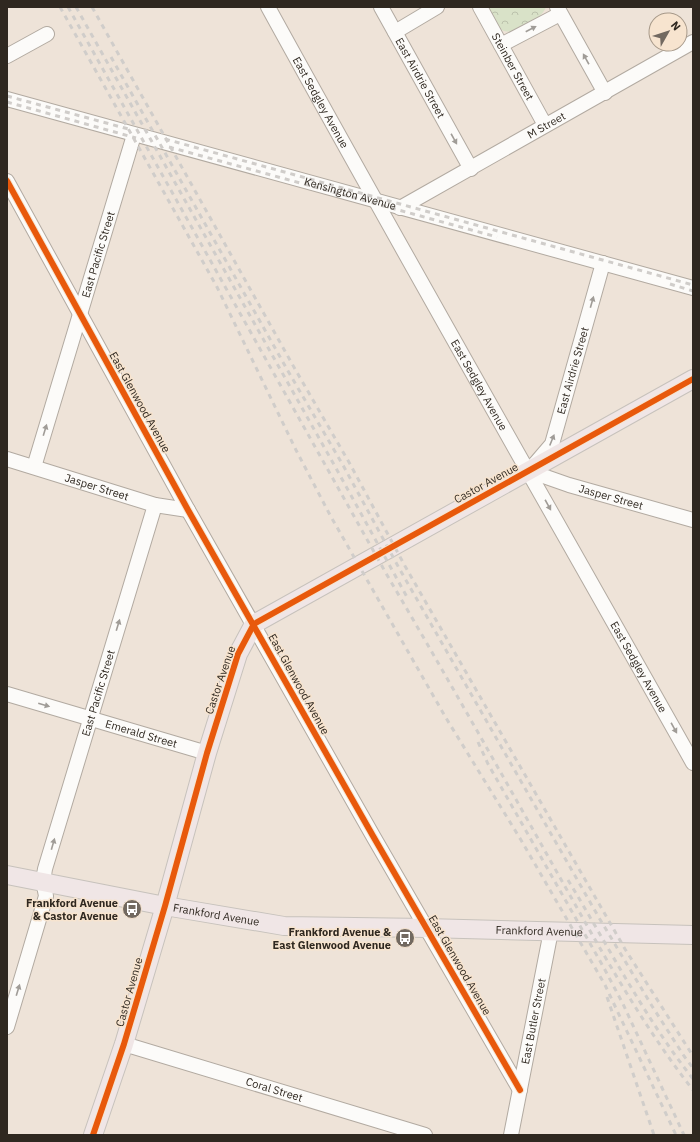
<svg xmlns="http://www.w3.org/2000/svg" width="700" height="1142" font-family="'IBM Plex Sans',sans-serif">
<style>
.park{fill:url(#park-crowns)}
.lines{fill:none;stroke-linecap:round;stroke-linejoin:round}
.minor-casing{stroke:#b2aaa1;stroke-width:16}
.major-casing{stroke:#c7c2bc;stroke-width:20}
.minor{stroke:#fcfbf9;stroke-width:14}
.major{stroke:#f0e6e6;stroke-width:18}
.rail{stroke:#d0cdca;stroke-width:3;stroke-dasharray:5 5;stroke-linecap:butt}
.cycleway-casing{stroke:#f7e4cf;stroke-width:8}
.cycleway{stroke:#e8590c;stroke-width:6}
.oneway{fill:#a09c97}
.labels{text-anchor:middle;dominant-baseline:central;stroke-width:3;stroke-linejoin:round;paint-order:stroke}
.street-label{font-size:11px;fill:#2f2820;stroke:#f7e4cf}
.poi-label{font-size:11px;font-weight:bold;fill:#2f2820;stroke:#f7e4cf;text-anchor:end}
</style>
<defs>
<pattern id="park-crowns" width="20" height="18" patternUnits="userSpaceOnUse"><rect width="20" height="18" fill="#d9e2c8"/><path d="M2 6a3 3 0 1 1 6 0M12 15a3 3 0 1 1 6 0" fill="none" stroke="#bbc2ac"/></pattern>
</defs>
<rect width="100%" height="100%" fill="#eee3d8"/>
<path class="park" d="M486 7H546C542 19 514 37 502 30 494 26 490 15 486 7Z"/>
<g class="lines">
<defs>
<g id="minor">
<path id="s1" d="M268 7C407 260 551 511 693 763"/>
<path id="s2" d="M381 7 471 169"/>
<path id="s3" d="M480 7 545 125"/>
<polyline points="557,7 605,93"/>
<polyline points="395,32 437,7"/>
<polyline points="501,45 560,14"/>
<polyline points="7,56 47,34"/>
<path id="s4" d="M7 99 693 288"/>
<polyline points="7,181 188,510 373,836 520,1090"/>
<path id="s5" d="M400 208 693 42"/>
<path id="s6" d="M7 459 155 505 188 510"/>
<path id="s7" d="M534 465 552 444 603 263"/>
<path id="s8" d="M34 467 134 135"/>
<path id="s9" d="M529 471 569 485 693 520"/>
<path id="s10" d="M7 694 207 753"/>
<path id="s11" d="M7 1027 46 896 43 881 45 869 155 505"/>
<path id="s12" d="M124 1044 425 1135"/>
<path id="s13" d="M511 1135 551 931"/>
</g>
<g id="major">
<path id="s14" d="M7 875 165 906 284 926 426 928 693 935"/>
<polyline points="93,1135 124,1044 165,906 207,753 238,654 254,624 693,379"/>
</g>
</defs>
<use href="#minor" class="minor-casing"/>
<use href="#major" class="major-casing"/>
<use href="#minor" class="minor"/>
<use href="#major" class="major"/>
<g class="rail">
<polyline points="60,7 217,287 296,450 330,515 446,718 521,840 605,985 676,1135"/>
<path d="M68 7 387 575C444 672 499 769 554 867 597 943 639 1021 693 1090"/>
<polyline points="76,7 337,470 407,597"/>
<polyline points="92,7 295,369 350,464 405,566 625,949 693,1056"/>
<polyline points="111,57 288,371 344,467 399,568 598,916 652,1006 684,1056 693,1068"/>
<polyline points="7,96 132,130"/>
<polyline points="7,102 136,138"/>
<polyline points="165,139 693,285"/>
<polyline points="169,147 497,237"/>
<polyline points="670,284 693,291"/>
<polyline points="478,742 488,764 604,968 623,1004 684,1135"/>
<path d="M568 880C608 946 645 1018 693 1079"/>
<polyline points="607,997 654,1135"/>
</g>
<defs>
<g id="cycleway">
<polyline points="7,181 188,510 373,836 520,1090"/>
<polyline points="93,1135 124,1044 165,906 207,753 238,654 254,624 693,379"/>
</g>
</defs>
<use href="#cycleway" class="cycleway-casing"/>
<use href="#cycleway" class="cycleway"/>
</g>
<defs><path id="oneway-solid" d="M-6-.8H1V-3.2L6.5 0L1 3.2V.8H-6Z"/></defs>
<g class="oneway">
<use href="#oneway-solid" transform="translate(531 29) rotate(-28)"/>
<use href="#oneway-solid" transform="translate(586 59) rotate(-119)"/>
<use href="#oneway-solid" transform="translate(454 139) rotate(61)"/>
<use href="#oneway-solid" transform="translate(592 302) rotate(-74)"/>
<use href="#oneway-solid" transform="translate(45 430) rotate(-73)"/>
<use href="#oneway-solid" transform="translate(552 440) rotate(-68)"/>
<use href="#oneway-solid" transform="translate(548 505) rotate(61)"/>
<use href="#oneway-solid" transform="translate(118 625) rotate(-73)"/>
<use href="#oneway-solid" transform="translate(44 705) rotate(16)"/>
<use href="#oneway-solid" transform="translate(674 728) rotate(61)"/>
<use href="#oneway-solid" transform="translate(53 844) rotate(-74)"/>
<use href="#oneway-solid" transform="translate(18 990) rotate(-73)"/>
</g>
<defs>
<symbol id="bus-disc" viewBox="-11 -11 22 22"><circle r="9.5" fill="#726960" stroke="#f7e4cf"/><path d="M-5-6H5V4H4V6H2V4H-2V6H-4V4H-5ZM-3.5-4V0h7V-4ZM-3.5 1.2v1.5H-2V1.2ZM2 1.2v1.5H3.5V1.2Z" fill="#fff"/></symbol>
</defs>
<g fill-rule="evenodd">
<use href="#bus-disc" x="121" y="898" width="22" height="22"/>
<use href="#bus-disc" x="394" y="927" width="22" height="22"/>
</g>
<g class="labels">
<g class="street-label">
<text stroke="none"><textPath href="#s3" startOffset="68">Steinber Street</textPath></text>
<text stroke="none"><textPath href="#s2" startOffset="81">East Airdrie Street</textPath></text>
<text stroke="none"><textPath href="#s1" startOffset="109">East Sedgley Avenue</textPath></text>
<text stroke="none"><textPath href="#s5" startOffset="168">M Street</textPath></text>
<text stroke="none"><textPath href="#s4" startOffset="356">Kensington Avenue</textPath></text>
<text stroke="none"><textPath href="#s8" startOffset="222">East Pacific Street</textPath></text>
<text stroke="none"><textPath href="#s7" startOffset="104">East Airdrie Street</textPath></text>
<text stroke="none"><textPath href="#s1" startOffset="433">East Sedgley Avenue</textPath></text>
<text transform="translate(140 402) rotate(61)">East Glenwood Avenue</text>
<text transform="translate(486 483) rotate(-29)">Castor Avenue</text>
<text stroke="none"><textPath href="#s6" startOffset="94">Jasper Street</textPath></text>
<text stroke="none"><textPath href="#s9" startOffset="86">Jasper Street</textPath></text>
<text stroke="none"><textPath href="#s1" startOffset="757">East Sedgley Avenue</textPath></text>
<text transform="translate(220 680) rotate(-71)">Castor Avenue</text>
<text transform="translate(299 684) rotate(61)">East Glenwood Avenue</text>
<text stroke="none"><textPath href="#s11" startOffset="348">East Pacific Street</textPath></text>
<text stroke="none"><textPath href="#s10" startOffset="140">Emerald Street</textPath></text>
<text stroke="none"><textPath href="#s14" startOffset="213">Frankford Avenue</textPath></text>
<text stroke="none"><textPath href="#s14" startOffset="537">Frankford Avenue</textPath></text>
<text transform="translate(460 965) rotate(60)">East Glenwood Avenue</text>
<text transform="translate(129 992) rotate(-74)">Castor Avenue</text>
<text stroke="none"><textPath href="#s13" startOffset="116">East Butler Street</textPath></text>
<text stroke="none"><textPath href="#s12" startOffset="157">Coral Street</textPath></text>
</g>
<g class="poi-label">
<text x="118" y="903">Frankford Avenue<tspan x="118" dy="13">&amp; Castor Avenue</tspan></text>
<text x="391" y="932">Frankford Avenue &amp;<tspan x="391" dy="13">East Glenwood Avenue</tspan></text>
</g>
</g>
<rect width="700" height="1142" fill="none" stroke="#2f2820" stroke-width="16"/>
<g transform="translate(668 32) rotate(51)"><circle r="19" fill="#f7e4cf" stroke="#a79989"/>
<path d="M0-3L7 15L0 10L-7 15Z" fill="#726960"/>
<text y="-6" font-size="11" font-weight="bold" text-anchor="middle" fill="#2f2820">N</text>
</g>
</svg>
